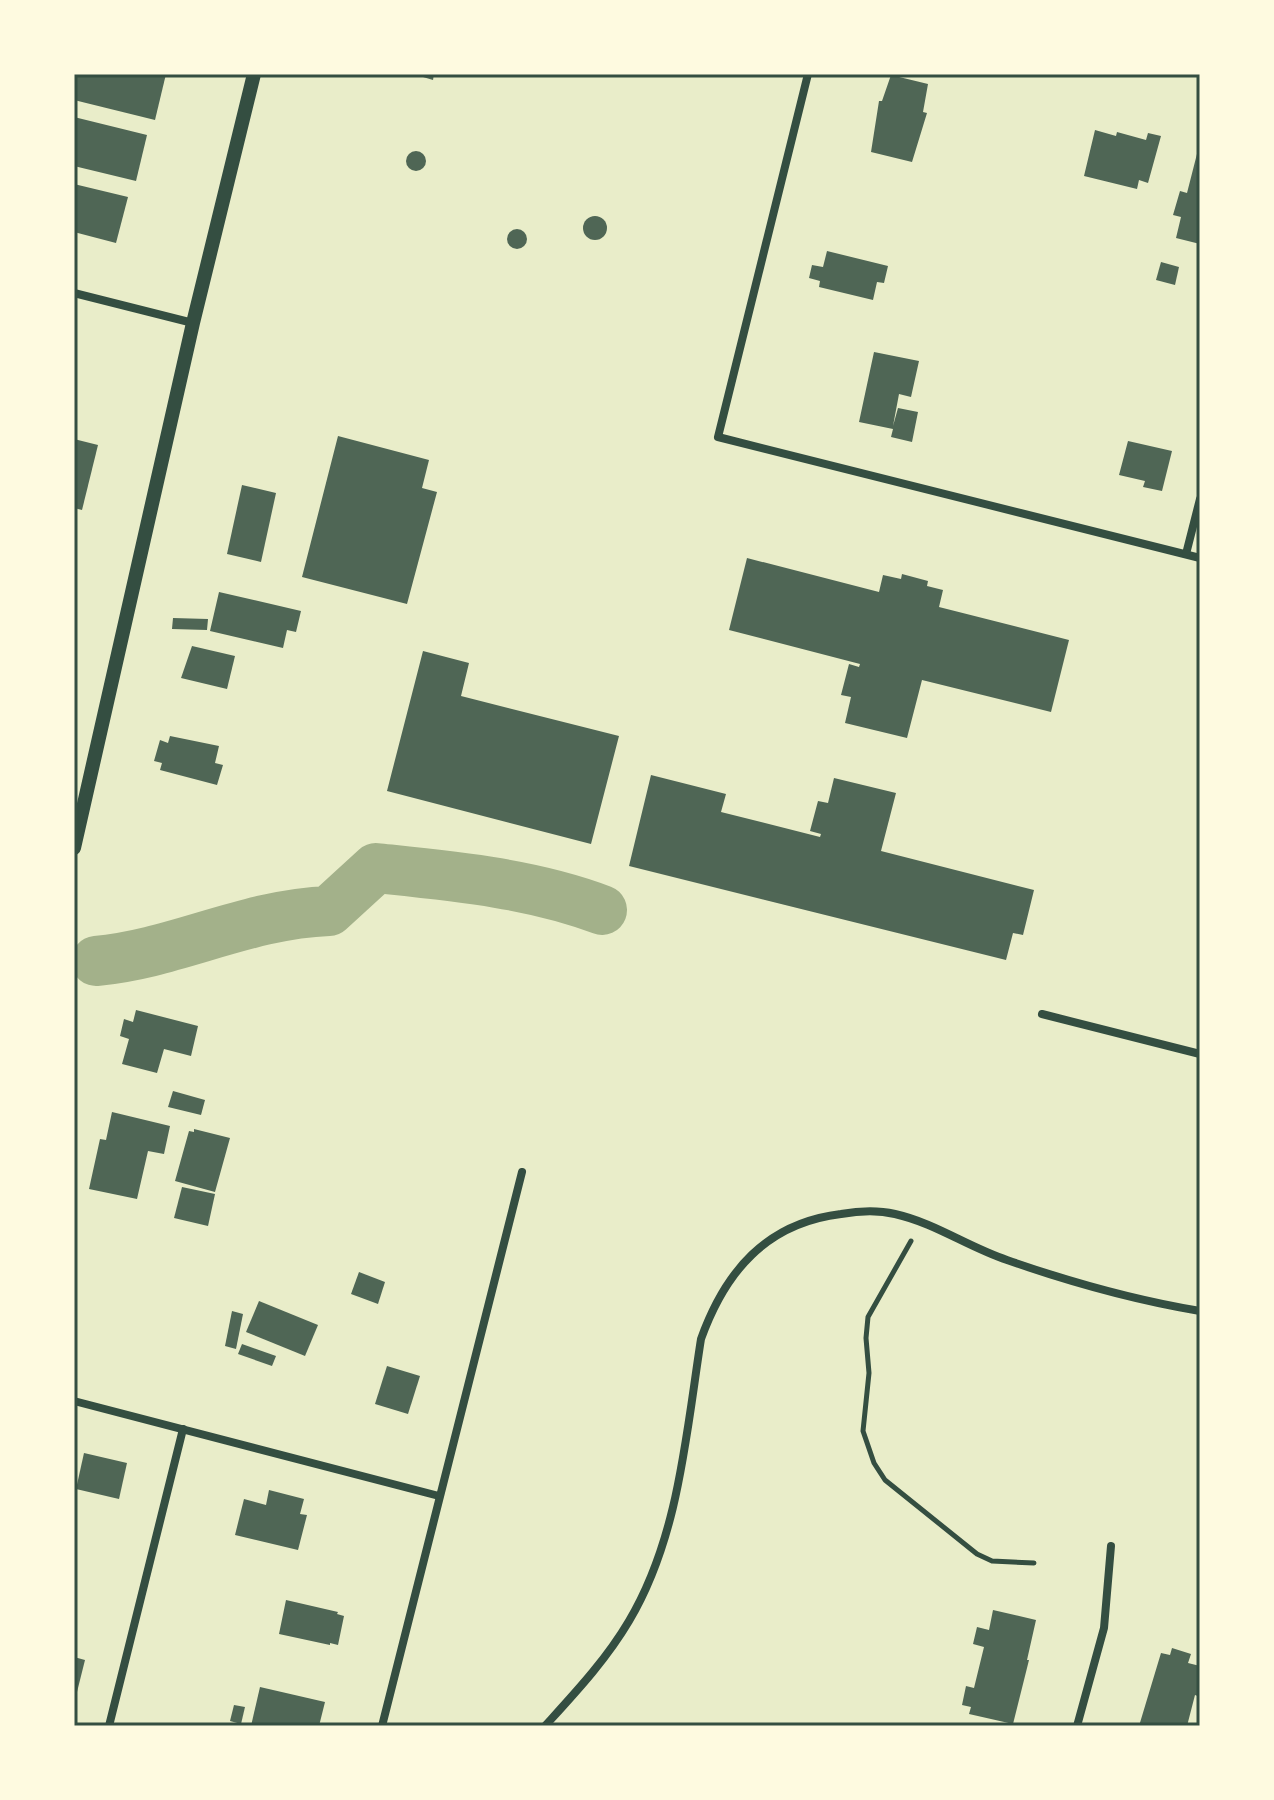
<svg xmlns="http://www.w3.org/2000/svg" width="1274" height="1800" font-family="'Source Sans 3',sans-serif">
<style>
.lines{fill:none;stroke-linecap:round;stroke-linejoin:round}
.river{stroke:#a3b18a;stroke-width:50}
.building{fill:#4f6655}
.path{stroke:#344e41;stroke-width:5}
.minor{stroke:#344e41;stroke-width:8}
.tertiary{stroke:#344e41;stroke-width:14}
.neatline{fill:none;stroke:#344e41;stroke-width:3}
</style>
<rect width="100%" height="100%" fill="#e9edc9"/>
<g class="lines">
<path class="river" d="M96 961C175 954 246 914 329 911L376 868C452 876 531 883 602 910"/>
</g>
<g class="building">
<polygon points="77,74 166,74 155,120 74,100"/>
<polygon points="413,74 434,74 433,80"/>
<polygon points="891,75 928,84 923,112 927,113 912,162 871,152 879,101 882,101"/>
<polygon points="74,117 147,135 136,181 74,166"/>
<polygon points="1095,130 1116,136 1117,132 1146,140 1148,133 1161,136 1148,183 1139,180 1137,189 1084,176"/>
<polygon points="1199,146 1200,146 1200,244 1176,238 1181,217 1173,215 1180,191 1187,193"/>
<circle cx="416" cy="161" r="10"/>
<polygon points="74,184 128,197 116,243 74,232"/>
<circle cx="595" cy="228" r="12"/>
<circle cx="517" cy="239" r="10"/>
<polygon points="827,251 888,266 884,283 877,282 873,300 819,287 820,281 809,278 812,265 823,267"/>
<polygon points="1161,262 1179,267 1175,285 1156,280"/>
<polygon points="874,352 919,361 911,397 899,394 893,426 898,408 918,412 912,442 891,437 893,429 859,422"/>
<polygon points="338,436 429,460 422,488 437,492 407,604 302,577"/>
<polygon points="74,439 98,445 82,510 74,508"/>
<polygon points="1128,441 1172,451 1162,491 1143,487 1145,481 1119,475"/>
<polygon points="242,485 276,493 261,562 227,554"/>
<polygon points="747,558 879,592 883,575 901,579 902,574 928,581 927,586 943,590 939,607 1069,640 1051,712 922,680 907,738 845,723 851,697 841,695 849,664 859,667 860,664 729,630"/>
<polygon points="219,592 301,611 296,632 287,630 283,648 210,631"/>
<polygon points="173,618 208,619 207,630 172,629"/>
<polygon points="192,646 235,656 227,689 181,678"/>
<polygon points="423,651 469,663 461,696 619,736 591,844 387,791"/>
<polygon points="170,736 219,746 215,763 223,765 217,785 160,770 162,763 154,761 160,740 168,743"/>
<polygon points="651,775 726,794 721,812 820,837 821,834 810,831 818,801 828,803 834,778 896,793 881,851 1034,890 1023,935 1013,933 1006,960 629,866"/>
<polygon points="136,1010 198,1026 191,1056 164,1049 157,1073 122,1064 129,1039 120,1036 124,1019 133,1022"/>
<polygon points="173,1091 205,1100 201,1115 168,1107"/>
<polygon points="112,1112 170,1126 164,1154 148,1151 137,1199 89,1189 100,1139 106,1140"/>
<polygon points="194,1129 230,1138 215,1192 175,1181 189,1131 194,1132"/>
<polygon points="182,1187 215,1194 208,1226 174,1218"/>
<polygon points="359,1272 385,1282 378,1304 351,1294"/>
<polygon points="259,1301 318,1325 305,1356 246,1332"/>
<polygon points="232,1311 243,1314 236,1349 225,1346"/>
<polygon points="242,1344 276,1356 272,1366 238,1354"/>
<polygon points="387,1366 420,1376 408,1414 375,1404"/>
<polygon points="84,1453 127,1463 119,1499 76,1489"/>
<polygon points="269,1490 304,1499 300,1514 307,1515 298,1550 235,1535 244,1499 266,1505"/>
<polygon points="286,1600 338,1612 337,1614 344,1616 338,1645 330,1643 330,1645 279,1634"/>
<polygon points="993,1610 1036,1620 1027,1660 1029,1660 1013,1724 969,1714 971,1707 962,1705 966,1686 974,1688 984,1647 973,1644 977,1627 989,1630"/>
<polygon points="1172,1648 1191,1654 1188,1663 1200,1666 1200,1697 1195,1695 1187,1726 1139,1726 1161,1653 1170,1655"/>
<polygon points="74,1657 85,1660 77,1692 74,1691"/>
<polygon points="260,1687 325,1702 319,1726 251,1726"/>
<polygon points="234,1705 245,1707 241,1724 230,1721"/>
</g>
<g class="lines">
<polyline class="path" points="911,1241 868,1317 866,1338 869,1373 863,1431 874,1463 885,1480 977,1554 992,1561 1034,1563"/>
<g class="minor">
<polyline points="808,74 718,437 1200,558"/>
<polyline points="74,293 193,323"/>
<polyline points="1186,554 1200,499"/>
<polyline points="1042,1014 1200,1054"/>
<polyline points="74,1401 439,1496"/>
<polyline points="109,1726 183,1429"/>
<polyline points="382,1726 522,1172"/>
<path d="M545 1726C575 1693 606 1660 629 1621 679 1537 686 1434 701 1339 725 1272 766 1223 841 1214 858 1211 878 1210 895 1214 935 1223 968 1247 1007 1260 1070 1282 1134 1300 1200 1311"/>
<polyline points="1077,1726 1104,1628 1111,1546"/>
</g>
<polyline class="tertiary" points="74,848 193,323 254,74"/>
</g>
<rect width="1274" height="1800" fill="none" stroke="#fefae0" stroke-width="152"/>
<rect x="76" y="76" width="1122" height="1648" class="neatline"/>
</svg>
